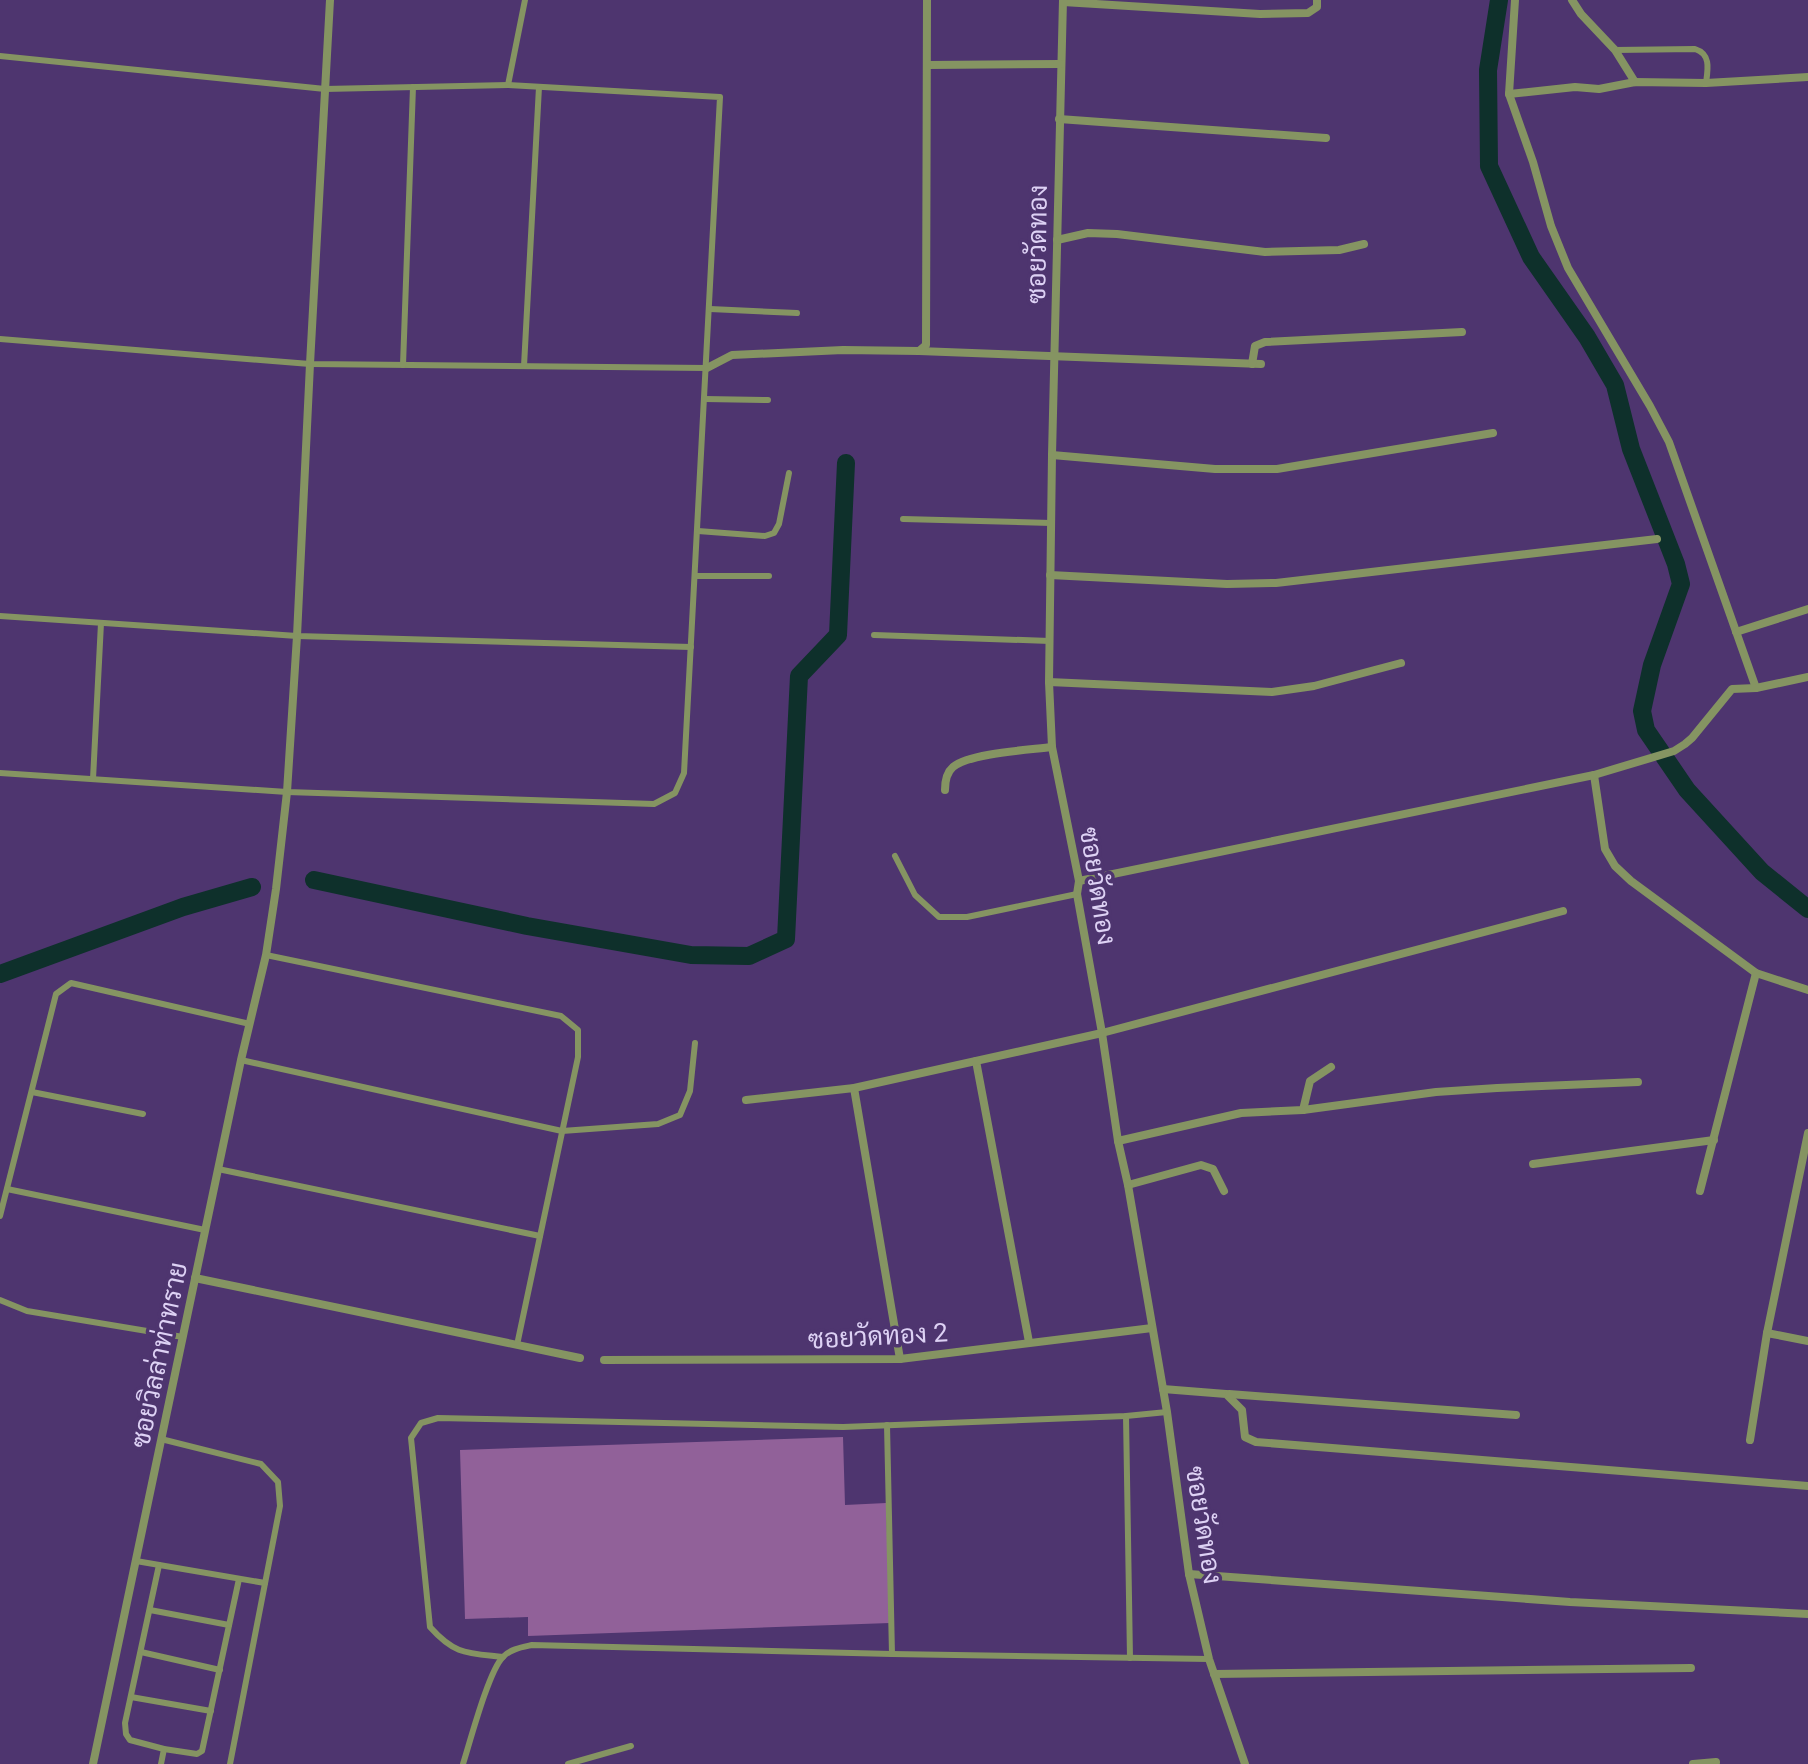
<svg xmlns="http://www.w3.org/2000/svg" width="1808" height="1764" font-family="Roboto,Sarabun,sans-serif">
<style>
.lines{fill:none;stroke-linecap:round;stroke-linejoin:round}
.canal{stroke:#0e302b;stroke-width:18}
.building{fill:#916199}
.service{stroke:#859462;stroke-width:6}
.minor{stroke:#859462;stroke-width:8}
.labels{text-anchor:middle;dominant-baseline:central;stroke-width:7;stroke-linejoin:round;paint-order:stroke}
.street-label{font-size:26px;fill:#ddd1f4;stroke:#4e356f}
</style>
<rect width="100%" height="100%" fill="#4e356f"/>
<g class="lines">
<g class="canal">
<polyline points="1499,0 1488,70 1489,166 1531,257 1587,337 1615,385 1631,449 1676,564 1681,584 1652,665 1642,711 1646,730 1687,790 1762,872 1808,909"/>
<polyline points="314,880 527,926 691,955 749,956 786,939 799,676 838,635 846,463"/>
<polyline points="0,974 183,907 252,887"/>
</g>
</g>
<polygon class="building" points="843,1437 845,1505 886,1503 890,1623 528,1636 528,1617 465,1619 460,1450"/>
<g class="lines">
<g class="service">
<path d="M1615 50 1695 49C1711 54 1708 69 1706 83"/>
<polyline points="0,56 325,89 508,85 720,97 684,773 675,793 654,804 287,792 0,773"/>
<polyline points="508,85 525,0"/>
<polyline points="710,309 797,313"/>
<polyline points="0,339 310,364 707,368"/>
<polyline points="403,365 413,87"/>
<polyline points="524,366 539,87"/>
<polyline points="705,399 768,400"/>
<polyline points="903,519 1051,523"/>
<polyline points="698,531 765,536 774,533 779,524 789,473"/>
<polyline points="696,576 769,576"/>
<polyline points="0,616 297,636 691,647"/>
<polyline points="874,635 1050,641"/>
<polyline points="93,779 101,623"/>
<polyline points="895,856 915,895 939,917 967,917 1077,894"/>
<polyline points="266,955 561,1016 578,1030 578,1057 517,1345"/>
<polyline points="241,1060 562,1131 658,1124 680,1115 690,1091 695,1043"/>
<polyline points="32,1092 143,1114"/>
<polyline points="218,1169 540,1236"/>
<polyline points="7,1189 205,1230"/>
<polyline points="0,1216 56,994 71,983 250,1024"/>
<polyline points="0,1300 27,1311 183,1337"/>
<polyline points="1126,1416 1130,1658"/>
<polyline points="887,1425 892,1654"/>
<polyline points="161,1439 261,1464 278,1482 280,1506 230,1764"/>
<polyline points="136,1561 265,1583"/>
<polyline points="159,1565 125,1723 126,1734 130,1740 164,1749 197,1754 202,1751 239,1579"/>
<polyline points="150,1610 229,1625"/>
<polyline points="141,1652 220,1670"/>
<path d="M503 1657C467 1653 455 1655 430 1627L411 1438 421 1423 438 1418 843 1427 1126 1416 1167 1412"/>
<polyline points="131,1697 211,1711"/>
<polyline points="161,1764 164,1749"/>
<path d="M463 1764C470 1742 489 1670 503 1657 510 1649 523 1647 532 1645L892 1654 1209 1659"/>
<polyline points="568,1764 631,1746"/>
</g>
<g class="minor">
<polyline points="1063,0 1052,455 1049,682 1052,747 1079,881 1077,894 1102,1033 1118,1141 1128,1185 1167,1412 1189,1574 1209,1659 1245,1764"/>
<polyline points="1515,0 1509,94 1533,162 1551,226 1568,268 1650,406 1669,442 1756,688"/>
<polyline points="1572,0 1581,14 1615,50 1635,82"/>
<polyline points="1063,2 1260,14 1308,13 1317,7 1317,0"/>
<polyline points="928,65 1061,64"/>
<polyline points="1509,94 1575,87 1599,89 1635,82 1706,83 1808,77"/>
<polyline points="1059,119 1326,138"/>
<polyline points="1057,240 1088,233 1117,234 1265,252 1339,250 1364,244"/>
<polyline points="919,351 1261,364"/>
<polyline points="1252,364 1255,346 1265,342 1462,332"/>
<polyline points="707,368 732,355 843,350 919,351 926,345 927,0"/>
<polyline points="1052,455 1215,469 1277,469 1493,433"/>
<polyline points="1050,575 1227,584 1276,583 1657,539"/>
<polyline points="1736,632 1808,609"/>
<polyline points="1049,682 1272,692 1314,686 1401,663"/>
<polyline points="1594,775 1605,849 1615,866 1631,881 1756,973 1808,990"/>
<path d="M945 790C945 782 946 773 953 767 970 753 1029 750 1052 747"/>
<polyline points="1079,881 1594,775 1674,751 1685,744 1692,738 1732,689 1756,688 1808,677"/>
<polyline points="976,1061 1029,1342"/>
<polyline points="854,1088 900,1359"/>
<polyline points="746,1100 854,1088 1102,1033 1563,911"/>
<polyline points="1303,1110 1310,1081 1331,1067"/>
<polyline points="1118,1141 1241,1113 1303,1110 1436,1092 1497,1088 1638,1082"/>
<polyline points="1533,1164 1714,1140"/>
<polyline points="1128,1185 1201,1165 1213,1169 1224,1191"/>
<polyline points="1700,1191 1756,973"/>
<polyline points="195,1278 580,1358"/>
<polyline points="1767,1333 1808,1341"/>
<polyline points="604,1360 900,1359 1152,1328"/>
<polyline points="1163,1389 1226,1394 1242,1410 1245,1437 1256,1442 1808,1486"/>
<polyline points="1229,1394 1516,1415"/>
<polyline points="1750,1440 1767,1333 1808,1133"/>
<polyline points="1189,1574 1570,1602 1808,1614"/>
<polyline points="1214,1674 1691,1668"/>
<polyline points="93,1764 241,1060 266,955 276,889 287,792 297,636 310,364 330,0"/>
<polyline points="1693,1764 1716,1762"/>
</g>
</g>
<g class="labels">
<g class="street-label">
<text transform="translate(1037 244) rotate(-89)">ซอยวัดทอง</text>
<text transform="translate(1098 886) rotate(81)">ซอยวัดทอง</text>
<text transform="translate(878 1336) rotate(-3)">ซอยวัดทอง 2</text>
<text transform="translate(159 1355) rotate(-78)">ซอยวิลล่าท่าทราย</text>
<text transform="translate(1204 1525) rotate(81)">ซอยวัดทอง</text>
</g>
</g>
</svg>
